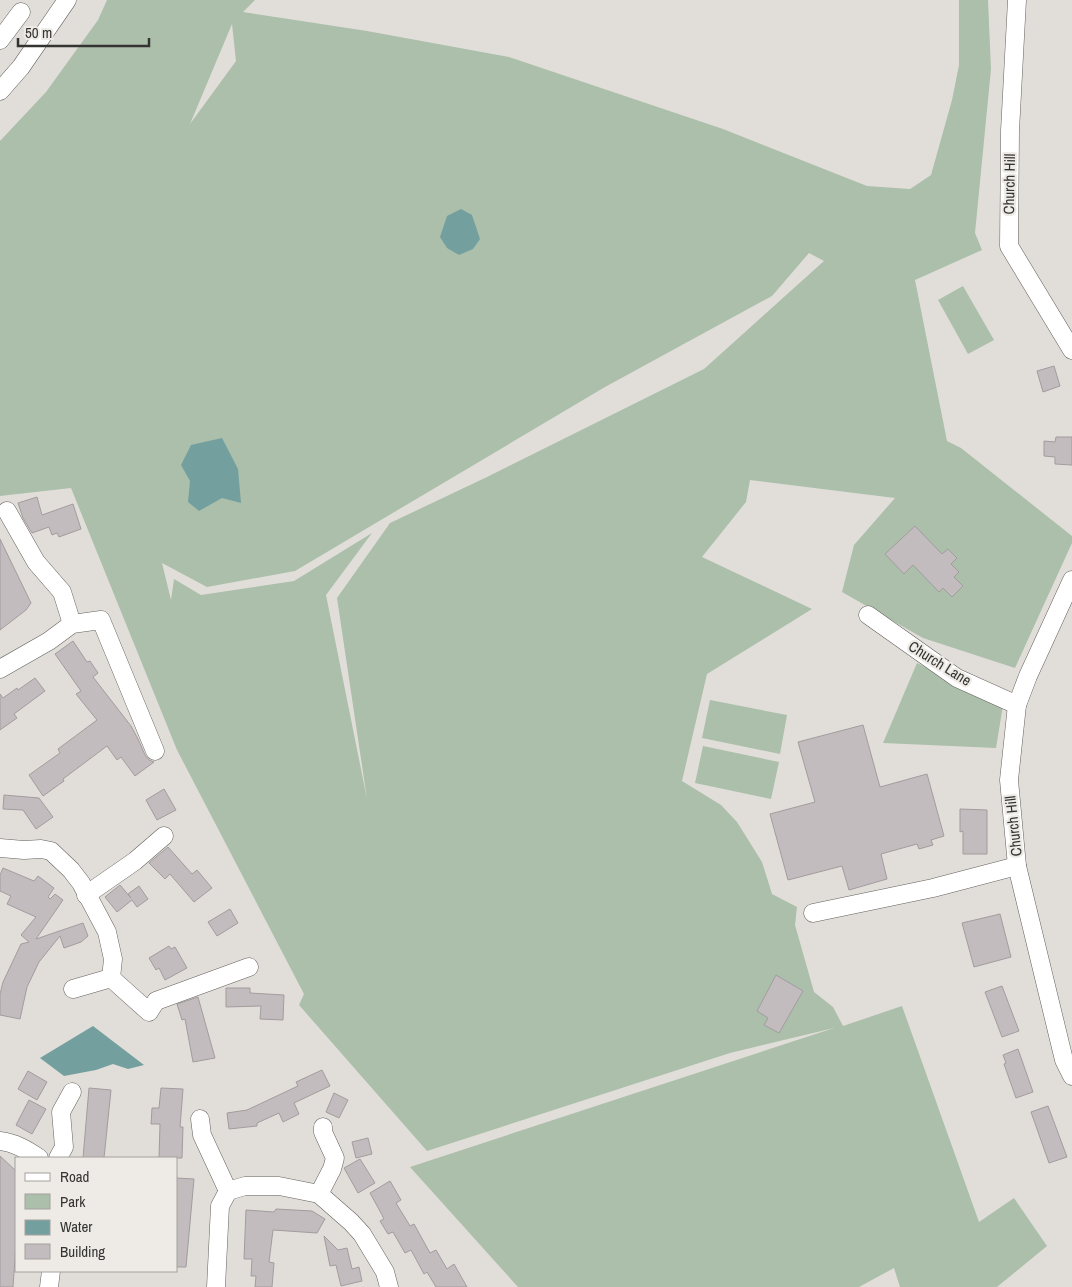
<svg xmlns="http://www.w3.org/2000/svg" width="1072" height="1287" font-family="'Archivo Narrow',sans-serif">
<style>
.green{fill:#abbfab;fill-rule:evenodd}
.water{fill:#749f9f}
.building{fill:#c2bcbf;stroke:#a29c9f}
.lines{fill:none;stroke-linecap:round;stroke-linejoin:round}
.minor-casing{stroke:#64615d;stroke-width:19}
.minor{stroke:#fff;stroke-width:18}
.labels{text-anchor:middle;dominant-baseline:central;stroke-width:4.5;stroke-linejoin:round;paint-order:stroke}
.street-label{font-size:15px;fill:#353432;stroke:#eeebe6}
</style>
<rect width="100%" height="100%" fill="#e1ded9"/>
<g class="green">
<path d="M107 0H255L243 12 367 31 509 57 723 129 867 186 910 189 931 175 952 100 959 65V0H988L991 69 975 233 982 250 915 280 947 441 961 448 1072 536V543L1015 668 923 638 842 592 854 545 895 498 750 480 746 502 702 557 812 609 707 674 682 781 721 805 737 822 762 862 772 894 797 907 795 925 814 992 833 1007 843 1026 902 1006 979 1222 1014 1198 1047 1246 997 1287H900L894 1268 859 1287H518L410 1167 834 1028 730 1053 427 1151 299 1005 304 994 177 750 71 488 0 496V141L46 92 98 20ZM232 24 236 61 190 124ZM809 253 824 261 704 369 487 477 390 523 337 598 367 799 326 595 372 533 294 581 201 595 174 579 171 600 162 563 207 587 295 571 605 387 772 296Z"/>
<polygon points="963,286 994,340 968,354 938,300"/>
<polygon points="917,663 1003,705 996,748 883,743"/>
<polygon points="710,700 787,715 780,754 702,738"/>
<polygon points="703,746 779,762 771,799 695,783"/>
</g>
<g class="water">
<polygon points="461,209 472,215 480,239 473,249 459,255 447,248 440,237 447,216"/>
<polygon points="222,438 238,469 241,503 222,498 199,511 188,502 190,481 181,465 191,445"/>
<polygon points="93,1026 144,1065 128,1069 113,1064 96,1070 64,1076 40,1058"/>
</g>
<g class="building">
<polygon points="1054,366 1060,386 1043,392 1037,371"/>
<polygon points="1056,437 1072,437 1072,465 1055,464 1055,457 1044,456 1044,441 1055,442"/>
<polygon points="37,497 42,515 73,504 81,529 59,537 57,533 52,535 49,527 32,533 23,518 18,503"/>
<polygon points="915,526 942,554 948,549 957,558 951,564 959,572 954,577 963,586 952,597 943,588 939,592 913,565 904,574 885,554"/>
<polygon points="0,539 31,603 26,610 0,630"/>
<polygon points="73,641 87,662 90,661 98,673 93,677 131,726 138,739 145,755 149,760 154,762 135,776 121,757 117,760 107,746 63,779 64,781 43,796 29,775 60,753 58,749 97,720 76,694 81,691 55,654"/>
<polygon points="35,678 45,691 14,714 17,718 0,730 0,694 3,698 17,688 18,690"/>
<polygon points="863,725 880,787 927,774 944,836 931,840 933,845 919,849 917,844 881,854 887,879 849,890 842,866 788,880 770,814 815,802 798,742"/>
<polygon points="164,789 176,810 157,820 146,800"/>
<polygon points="4,795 39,798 53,817 36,829 23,810 3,809"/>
<polygon points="960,809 987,810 987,854 963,854 963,831 960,832"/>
<polygon points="168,847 192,874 197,870 212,888 194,902 170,874 165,879 149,863"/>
<polygon points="3,868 34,881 38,876 54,888 48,897 50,899 55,894 63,900 36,939 83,923 88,936 81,942 64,948 60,936 39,962 27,987 20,1019 0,1015 0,994 3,982 21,944 29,942 21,935 36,917 7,904 11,896 0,891 0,875"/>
<polygon points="120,885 131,898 128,894 139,886 148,899 137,907 132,900 117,912 105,897"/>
<polygon points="230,909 238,923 217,936 208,922"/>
<polygon points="1000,914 1011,957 974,967 962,923"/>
<polygon points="169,946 171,949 175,947 187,968 165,980 159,968 156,970 149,958"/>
<polygon points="776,975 803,991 779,1033 764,1025 768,1018 757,1011"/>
<polygon points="1002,986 1019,1031 1002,1037 985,992"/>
<polygon points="226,988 250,988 250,993 284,995 283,1020 260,1019 261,1006 226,1007"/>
<polygon points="198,997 215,1058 193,1062 185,1019 182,1020 177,1004"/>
<polygon points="1018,1049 1033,1092 1016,1098 1004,1064 1006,1063 1003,1055"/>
<polygon points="322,1070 330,1086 294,1103 299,1114 283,1122 279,1113 257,1123 257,1126 229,1129 227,1113 247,1110 298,1086 296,1082"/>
<polygon points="28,1071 47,1082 37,1100 18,1089"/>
<polygon points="89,1088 111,1090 104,1158 83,1158"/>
<polygon points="161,1088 183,1089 180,1127 183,1127 182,1158 159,1158 160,1124 151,1124 152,1108 159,1108"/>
<polygon points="334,1093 348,1100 339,1118 326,1112"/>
<polygon points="29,1100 46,1109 32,1134 16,1125"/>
<polygon points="1048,1106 1067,1157 1049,1163 1031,1112"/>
<polygon points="368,1138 372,1154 356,1158 352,1142"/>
<polygon points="0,1156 16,1171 16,1243 13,1287 0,1287"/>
<polygon points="360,1159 375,1183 358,1193 344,1168"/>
<polygon points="176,1178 194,1179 186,1267 176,1267"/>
<polygon points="390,1181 401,1200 396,1203 410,1226 414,1224 430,1253 436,1250 447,1269 454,1264 467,1287 436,1287 427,1272 424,1274 411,1250 405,1253 393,1232 388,1234 380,1221 384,1219 381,1213 370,1193"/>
<polygon points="276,1209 312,1211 325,1219 317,1233 273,1230 269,1262 274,1263 272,1287 255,1287 256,1276 251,1276 252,1259 244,1259 246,1210 274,1212"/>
<polygon points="324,1236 338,1250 347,1248 352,1269 359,1267 362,1281 341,1286 336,1265 330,1266"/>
</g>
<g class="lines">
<defs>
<g id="minor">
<polyline points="1017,0 1010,131 1009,246 1072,350"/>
<polyline points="0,40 21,12"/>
<polyline points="0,91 21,67 67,0"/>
<polyline points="7,511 36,562 62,592 72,624"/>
<polyline points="1072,580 1028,676 1017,705 1009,780 1017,866 1064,1060 1072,1076"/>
<polyline points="868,615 957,678 1017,705"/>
<polyline points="0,669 49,641 72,624 101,620 155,751"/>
<polyline points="0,848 24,850 41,849 51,851 71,870 81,883 107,932 113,959 111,978"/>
<polyline points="86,895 135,861 164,836"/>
<polyline points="813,913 933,888 1017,866"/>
<polyline points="73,989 111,978 149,1012 156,1001 249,967"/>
<polyline points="200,1119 202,1135 228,1191"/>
<path d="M0 1141C15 1143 26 1149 39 1158"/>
<polyline points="58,1158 64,1147 61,1112 72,1092"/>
<polyline points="319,1194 332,1169 335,1158 323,1132 323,1127"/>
<polyline points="49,1287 51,1271"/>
<polyline points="216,1287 220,1206 228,1191 245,1186 279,1186 319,1194 351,1222 362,1234 385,1272 389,1287"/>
</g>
</defs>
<use href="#minor" class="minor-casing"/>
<use href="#minor" class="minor"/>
</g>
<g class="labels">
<g class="street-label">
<text transform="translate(1009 184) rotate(-89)">Church Hill</text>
<text transform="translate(940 663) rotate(32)">Church Lane</text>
<text transform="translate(1013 826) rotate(-96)">Church Hill</text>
</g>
</g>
<rect x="15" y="1157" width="162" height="115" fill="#eeebe6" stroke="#a4a29e"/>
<rect x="25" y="1173" width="25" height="8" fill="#ffffff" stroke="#a4a29e"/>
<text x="60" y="1182" font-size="15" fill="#353432">Road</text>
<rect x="25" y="1194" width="25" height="15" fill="#abbfab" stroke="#a4a29e"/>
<text x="60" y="1207" font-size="15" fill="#353432">Park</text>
<rect x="25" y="1220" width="25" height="15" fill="#749f9f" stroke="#a4a29e"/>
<text x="60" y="1232" font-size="15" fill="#353432">Water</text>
<rect x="25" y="1244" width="25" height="15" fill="#c2bcbf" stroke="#a4a29e"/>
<text x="60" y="1257" font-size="15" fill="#353432">Building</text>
<path d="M18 38v8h131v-8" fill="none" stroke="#353432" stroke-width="2.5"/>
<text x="25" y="38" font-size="15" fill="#353432" stroke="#eeebe6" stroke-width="4" paint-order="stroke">50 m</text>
</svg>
